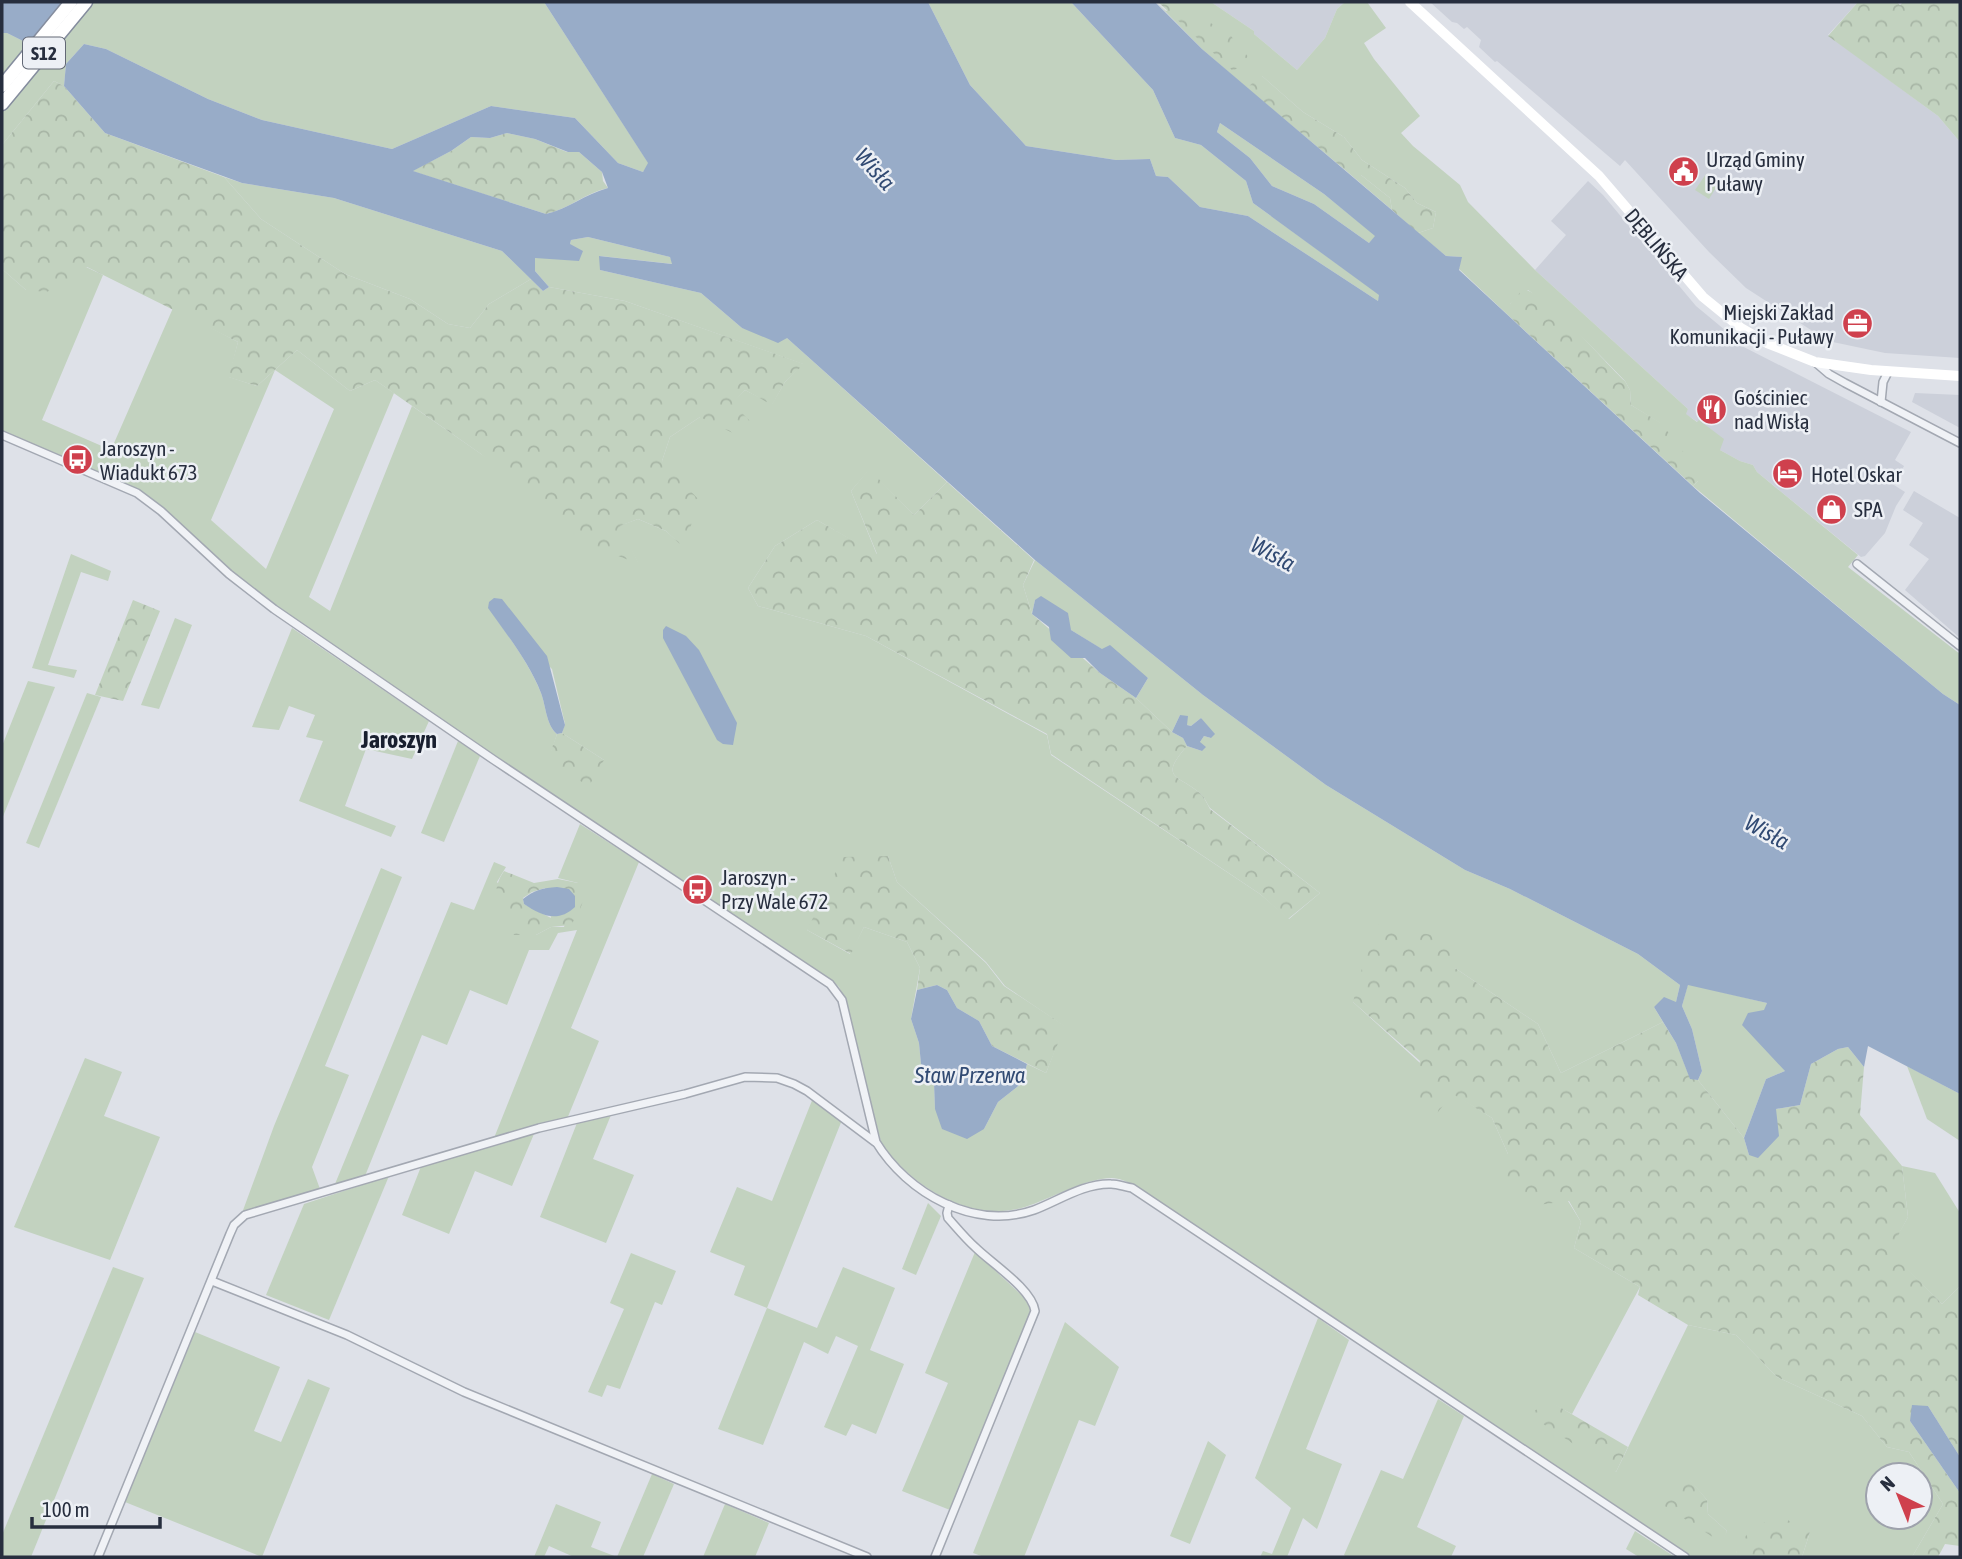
<svg xmlns="http://www.w3.org/2000/svg" width="1962" height="1559" font-family="'Asap Condensed',sans-serif">
<style>
.built{fill:#ccd0da}
.green{fill:#c2d2bf;fill-rule:evenodd}
.forest{fill:url(#forest-crowns);fill-rule:evenodd}
.water{fill:#98acc8;fill-rule:evenodd}
.lines{fill:none;stroke-linecap:round;stroke-linejoin:round}
.street-casing{stroke:#a3a8b2;stroke-width:10}
.highway-casing{stroke:#858d9e;stroke-width:15}
.street{stroke:#f0f2f6;stroke-width:7}
.secondary{stroke:#fff;stroke-width:10}
.highway{stroke:#fff;stroke-width:12}
.labels{text-anchor:middle;dominant-baseline:central;stroke-width:5;stroke-linejoin:round;paint-order:stroke}
.shield{fill:#edf0f5;stroke:#626875;stroke-width:2}
.shield-label{font-size:19px;font-weight:bold;fill:#272e3e}
.poi-label{font-size:21px;fill:#272e3e;stroke:#edf0f5;text-anchor:start}
.street-label{font-size:21px;fill:#272e3e;stroke:#edf0f5}
.water-label{font-size:23px;font-style:italic;fill:#314a73;stroke:#edf0f5}
.quarter-label{font-size:24px;font-weight:bold;fill:#191f2f;stroke:#edf0f5}
</style>
<defs>
<pattern id="forest-crowns" width="20" height="18" patternUnits="userSpaceOnUse" patternTransform="scale(1.75)"><rect width="20" height="18" fill="#c2d2bf"/><path d="M2 6a3 3 0 1 1 6 0M12 15a3 3 0 1 1 6 0" fill="none" stroke="#a7b5a5"/></pattern>
</defs>
<rect width="100%" height="100%" fill="#dee1e8"/>
<g class="built">
<polygon points="1211,2 1345,2 1337,9 1325,38 1297,70 1254,34 1254,31"/>
<polygon points="1430,2 1858,2 1828,35 1938,116 1960,142 1960,358 1885,353 1828,341 1746,288 1709,252 1625,160 1620,166 1497,61 1495,62 1479,47 1481,40 1467,27 1464,29 1457,23 1452,22"/>
<polygon points="1588,181 1603,195 1696,306 1737,340 1736,343 1911,432 1895,460 1904,466 1894,485 1905,492 1896,506 1885,533 1865,556 1861,557 1757,472 1753,465 1740,461 1720,450 1698,422 1685,414 1688,409 1535,270 1566,235 1551,221"/>
<polygon points="1915,393 1960,395 1960,428 1912,402"/>
<polygon points="1914,491 1960,518 1960,638 1905,590 1929,559 1909,545 1923,523 1903,510"/>
</g>
<g class="green">
<polygon points="62,2 544,2 649,164 643,172 618,163 575,118 491,106 392,149 262,120 208,99 106,49 84,44 66,64 64,86 54,81 2,145 2,33 7,33 29,44"/>
<polygon points="928,2 1071,2 1153,90 1175,138 1201,145 1246,181 1253,203 1380,295 1378,301 1248,216 1200,207 1168,177 1156,176 1150,159 1116,160 1026,146 970,85"/>
<polygon points="1156,2 1166,11 1180,4 1178,2 1211,2 1254,31 1254,34 1297,70 1325,38 1337,9 1345,2 1367,2 1386,28 1364,43 1374,59 1420,116 1401,133 1413,146 1460,185 1468,202 1535,270 1688,409 1686,414 1697,422 1699,420 1724,439 1720,450 1740,461 1753,465 1757,472 1858,555 1848,567 1960,654 1960,705 1943,694 1693,486 1698,481 1660,423 1631,405 1630,390 1625,381 1587,342 1544,302 1528,290 1510,304 1510,317 1459,269 1461,257 1446,256 1418,233 1433,228 1436,212 1417,203 1405,188 1362,160 1344,137 1303,112 1262,76 1247,88 1202,49"/>
<polygon points="1220,123 1324,194 1376,236 1369,243 1314,204 1272,186 1250,158 1217,132"/>
<polygon points="1706,174 1719,183 1709,199 1695,190"/>
<polygon points="1351,175 1361,175 1390,198 1392,210"/>
<polygon points="224,177 242,183 334,198 502,251 531,279 489,304 470,328 448,324 410,299 345,274 261,219"/>
<path d="M588 237 670 257 673 264 600 256V270L701 293 742 328 786 337 947 482 914 515 869 470 851 491 877 555 817 520 775 546 748 588 758 606 866 636 1047 735 1051 755 1260 894 1289 919 1320 893 1210 808C1207 804 1205 798 1201 794 1180 775 1157 780 1187 746L1202 751 1200 742 1204 736 1211 738 1201 718 1191 726 1187 725 1180 715 1172 732 1136 698 1148 678 1071 630 1035 600 1032 614 1023 585 1035 560 1203 695 1326 785 1465 870 1510 889 1638 954 1680 985 1676 1002 1654 1007 1663 1022 1561 1073 1538 1024 1455 968 1353 1002 1453 1093 1492 1118 1508 1154 1568 1201 1581 1222 1574 1248 1640 1287 1572 1414 1551 1403 1616 1472 1688 1325 1736 1335 1777 1377 1862 1416 1887 1447 1909 1452 1943 1504 1912 1557H1802L1810 1532 1736 1552 1743 1557H1691L1133 1184C1127 1182 1119 1178 1112 1178 1085 1178 1051 1199 1025 1207 970 1224 910 1186 881 1142L845 999 839 987 829 978 510 767 276 607 218 560 149 497 97 471 2 431V269L26 290 86 267 103 275 42 420 111 450 173 308 238 342 229 377 257 386 297 350 350 391 375 380 394 393 309 597 330 611 412 406 638 563 619 526 638 519 666 531 684 547 662 461 670 437 700 417 731 403 745 390 772 404 785 382 803 364 625 301 549 287 535 271V258L570 244 571 240ZM275 370 334 409 266 569 211 520ZM489 608 552 669 565 724 562 733 604 760 548 762 557 734C546 725 546 706 541 693 529 662 507 635 489 608ZM888 856 897 882 986 962 1005 986 1064 1026 1046 1073 1027 1064 1022 1083 998 1102 984 1129 935 1109 934 1083 921 1064 919 1043 911 1019 920 968 907 942 864 927 850 954 807 930ZM1878 1475H1920V1517H1878ZM1688 1478 1707 1500 1708 1514 1727 1531 1721 1542Z"/>
<polygon points="71,554 111,571 108,581 81,572 48,665 77,670 74,678 32,668"/>
<polygon points="175,618 192,625 159,709 141,705"/>
<polygon points="292,628 429,721 412,759 366,749 345,806 396,826 391,837 299,801 323,741 306,737 315,715 289,706 279,730 252,727"/>
<polygon points="28,681 55,687 2,819 2,746"/>
<polygon points="87,693 101,697 39,848 26,843"/>
<polygon points="458,741 480,756 444,842 421,833"/>
<polygon points="580,824 639,862 571,1028 599,1041 567,1119 494,1138 577,930 558,933 549,950 529,950 507,1005 470,990 447,1045 422,1035 365,1176 335,1184 451,902 474,910 494,862 506,867 497,882 536,935 551,927 564,927 578,883 558,878"/>
<polygon points="381,868 402,877 325,1066 349,1075 312,1167 320,1189 242,1213 274,1126"/>
<polygon points="1688,984 1767,1003 1765,1010 1785,1071 1766,1079 1744,1138 1698,1080 1702,1071 1692,1029 1682,1006"/>
<polygon points="85,1058 122,1072 104,1116 160,1137 110,1260 14,1227"/>
<polygon points="1907,1066 1960,1094 1960,1141 1927,1119"/>
<polygon points="813,1098 842,1120 767,1308 817,1328 843,1267 895,1288 870,1350 904,1364 876,1434 852,1424 846,1436 824,1427 858,1346 836,1336 828,1354 804,1342 763,1445 718,1429 767,1308 734,1295 745,1266 710,1252 737,1187 772,1201"/>
<polygon points="611,1115 593,1159 634,1175 606,1243 540,1217 577,1123"/>
<polygon points="534,1134 512,1186 475,1171 449,1234 402,1215 422,1164"/>
<polygon points="1902,1166 1935,1173 1960,1213 1960,1286 1942,1304 1889,1251 1908,1217"/>
<polygon points="389,1176 329,1320 266,1295 304,1204"/>
<polygon points="928,1203 941,1216 916,1275 902,1269"/>
<polygon points="975,1252 1028,1301 1031,1316 950,1510 902,1491 948,1383 925,1373"/>
<polygon points="631,1253 676,1271 662,1305 655,1302 620,1389 607,1385 602,1397 588,1392 624,1309 610,1303"/>
<polygon points="113,1267 144,1278 31,1557 2,1557 2,1535"/>
<polygon points="1318,1318 1349,1340 1306,1449 1342,1464 1317,1529 1303,1518 1287,1557 1260,1557 1263,1551 1272,1554 1291,1508 1255,1478"/>
<polygon points="1065,1322 1119,1367 1095,1426 1079,1420 1024,1557 984,1557 973,1553"/>
<polygon points="195,1332 280,1367 254,1431 281,1442 308,1379 330,1388 262,1557 125,1502"/>
<polygon points="1438,1399 1464,1416 1417,1527 1456,1546 1451,1557 1346,1557 1344,1555 1381,1470 1403,1479"/>
<polygon points="1208,1441 1226,1455 1190,1544 1170,1536"/>
<polygon points="652,1474 674,1484 643,1557 617,1557"/>
<polygon points="556,1504 601,1522 591,1547 617,1557 574,1557 549,1546 544,1557 534,1557"/>
<polygon points="725,1504 769,1523 755,1557 703,1557"/>
<polygon points="1635,1531 1675,1557 1639,1557 1626,1549"/>
</g>
<g class="forest">
<polygon points="1158,2 1178,2 1231,36 1250,59 1233,71"/>
<polygon points="1858,2 1897,2 1900,5 1903,2 1960,2 1960,142 1938,116 1828,36"/>
<polygon points="1261,75 1303,112 1344,137 1362,160 1405,188 1417,203 1436,212 1433,228 1418,233 1392,210 1390,198 1361,175 1351,175 1247,88"/>
<polygon points="54,81 64,86 105,133 224,177 261,219 345,274 410,299 448,324 470,328 489,304 531,279 543,291 549,287 625,301 804,364 785,382 772,405 745,390 732,403 755,426 743,438 700,417 670,437 662,461 699,500 684,548 666,531 638,519 620,526 639,564 582,542 481,454 375,380 350,391 297,350 257,386 228,377 238,342 87,267 47,292 26,290 2,269 2,145"/>
<path d="M507 133 535 139 567 152H579L602 172 603 181 608 188C585 193 569 209 546 214L412 171 451 151 471 137 490 138Z"/>
<path d="M1523 289C1547 293 1604 362 1625 381L1630 390 1631 405 1661 423 1682 450 1699 477 1698 481 1693 486 1510 317V304Z"/>
<path d="M869 469 914 515 947 482 1034 560 1023 585 1032 614 1100 673 1136 698 1172 732 1183 738 1187 746C1157 780 1180 775 1201 794 1205 798 1207 804 1210 809L1320 893 1288 919 1260 894 1051 754 1047 734 866 636 758 606 748 588 775 546 817 520 877 554 851 491Z"/>
<polygon points="133,600 160,611 123,701 95,695"/>
<polygon points="562,733 604,760 589,786 547,762 557,734"/>
<polygon points="888,856 897,882 986,963 1004,986 1065,1026 1046,1073 992,1046 979,1021 957,1008 947,990 937,985 917,990 920,968 907,942 864,927 851,954 807,930 843,857"/>
<path d="M504 871 534 883 558 879 578 883 586 893 579 912 571 925 551 927 536 935H514C502 911 487 896 504 871ZM545 888 551 918 524 904 523 898 532 892Z"/>
<polygon points="1374,924 1448,938 1455,968 1538,1024 1561,1073 1663,1022 1676,1043 1690,1078 1698,1080 1744,1138 1749,1155 1776,1109 1800,1105 1811,1064 1838,1049 1848,1047 1864,1067 1860,1115 1902,1166 1908,1217 1890,1251 1942,1304 1960,1286 1960,1457 1928,1406 1910,1421 1960,1493 1960,1546 1945,1544 1938,1557 1912,1557 1943,1504 1909,1452 1887,1447 1862,1416 1777,1377 1736,1335 1688,1325 1638,1295 1640,1287 1574,1248 1581,1222 1569,1201 1529,1206 1499,1167 1508,1154 1492,1118 1453,1094 1432,1119 1410,1103 1420,1061 1353,1002"/>
<polygon points="1551,1402 1628,1447 1616,1472 1528,1414"/>
<polygon points="1688,1477 1707,1500 1708,1514 1727,1531 1722,1543 1660,1503 1662,1487"/>
<polygon points="1782,1517 1810,1532 1802,1557 1743,1557 1736,1553 1751,1527"/>
</g>
<g class="water">
<polygon points="2,2 62,2 29,44 7,33 2,33"/>
<path d="M544 2H928L970 85 1026 146 1116 160 1150 159 1156 176 1168 177 1200 207 1248 216 1378 301 1379 295 1253 203 1246 181 1201 145 1175 138 1153 90 1071 2H1155L1202 49 1446 256 1462 257 1459 270 1700 493 1943 694 1960 705V1094L1868 1046 1864 1067 1848 1047 1838 1049 1811 1064 1800 1105 1776 1109 1779 1136 1758 1158 1749 1155 1744 1138 1766 1079 1785 1071 1742 1025 1748 1013 1764 1010 1767 1003 1688 985 1682 1006 1692 1029 1702 1071 1698 1080 1690 1079 1676 1043 1654 1007 1664 997 1676 1002 1680 985 1638 954 1510 889 1465 870 1326 785 1203 695 1035 560 787 338 778 343 742 328 701 293 600 270 599 256 672 264 670 257 588 237 571 240 570 244 583 251 579 261 535 258V271L549 287 543 291 502 251 334 198 242 183 105 133 64 86 66 64 84 44 106 49 208 99 262 120 392 149 491 106 575 118 618 163 643 172 648 163ZM1220 123 1324 194 1375 236 1369 243 1314 204 1272 186 1250 158 1217 132ZM507 133 535 139 568 152H579L602 172 608 188C585 194 568 209 546 214L413 171 451 151 471 137 490 138Z"/>
<polygon points="1041,596 1068,613 1071,630 1102,649 1110,645 1148,678 1136,698 1100,673 1085,658 1071,658 1051,640 1049,627 1032,614 1035,600"/>
<path d="M494 598 502 599 547 656 565 725 562 733 557 734C546 725 546 706 541 693 529 662 507 635 488 608L489 602Z"/>
<polygon points="666,626 686,636 699,650 737,723 733,745 723,744 717,740 663,638 663,630"/>
<polygon points="1180,715 1188,716 1187,725 1191,726 1201,718 1215,734 1211,738 1204,736 1200,742 1206,747 1202,751 1187,746 1183,738 1172,732"/>
<path d="M557 887 569 889 575 896V907C558 923 542 916 524 904L523 899C534 890 543 888 557 887Z"/>
<polygon points="937,985 947,990 957,1008 979,1021 992,1046 1027,1064 1022,1083 998,1102 984,1129 967,1139 942,1129 935,1109 934,1083 921,1064 919,1043 911,1019 917,990"/>
<polygon points="1912,1405 1928,1406 1960,1457 1960,1493 1910,1421"/>
</g>
<g class="lines">
<defs>
<g id="street">
<polyline points="1815,362 1829,374 1845,383 1960,443"/>
<polyline points="1881,402 1883,382 1888,372"/>
<path d="M2 435 137 493 161 511 229 574 274 609 494 760 830 984 842 1000 876 1142C907 1193 974 1231 1034 1210 1058 1201 1084 1183 1111 1184 1118 1184 1125 1187 1132 1188L1685 1557"/>
<polyline points="1857,564 1960,646"/>
<polyline points="212,1281 347,1335 464,1392 867,1557"/>
<polyline points="98,1557 230,1234 234,1225 245,1215 539,1128 685,1094 745,1077 777,1078 794,1084 807,1091 875,1142"/>
<path d="M935 1557 1035 1311C1032 1289 991 1263 975 1247 965 1238 957 1228 948 1218L947 1213 949 1205"/>
</g>
<g id="highway">
<polyline points="2,86 71,2"/>
<polyline points="2,104 86,2"/>
</g>
</defs>
<use href="#street" class="street-casing"/>
<use href="#highway" class="highway-casing"/>
<use href="#street" class="street"/>
<polyline class="secondary" points="1410,2 1599,176 1703,297 1741,328 1767,343 1815,362 1871,370 1960,376"/>
<use href="#highway" class="highway"/>
</g>
<defs>
<symbol id="civic-disc" viewBox="-11 -11 22 22"><circle r="9.5" fill="#cf404d" stroke="#edf0f5"/><path d="M-.6-6.5H3V-4.5H.6V-3L4-1V1h2V6H-6V1h2V-1L-.6-3ZM-1.2 2.5V6h2.4V2.5Z" fill="#fff"/></symbol>
<symbol id="office-disc" viewBox="-11 -11 22 22"><circle r="9.5" fill="#cf404d" stroke="#edf0f5"/><path d="M-6-3h4V-5.5h4V-3h4V5H-6ZM-1-4.5V-3h2v-1.5ZM-6 0V1H6V0Z" fill="#fff"/></symbol>
<symbol id="restaurant-disc" viewBox="-11 -11 22 22"><circle r="9.5" fill="#cf404d" stroke="#edf0f5"/><path d="M-5-6h1v4h1v-4h1v4h1v-4h1v5L-1.5 .5V6h-2V.5L-5-1ZM5-6V6H3V1.5H1.5Q1.5-4 5-6Z" fill="#fff"/></symbol>
<symbol id="bus-disc" viewBox="-11 -11 22 22"><circle r="9.5" fill="#cf404d" stroke="#edf0f5"/><path d="M-5-6H5V4H4V6H2V4H-2V6H-4V4H-5ZM-3.5-4V0h7V-4ZM-3.5 1.2v1.5H-2V1.2ZM2 1.2v1.5H3.5V1.2Z" fill="#fff"/></symbol>
<symbol id="hotel-disc" viewBox="-11 -11 22 22"><circle r="9.5" fill="#cf404d" stroke="#edf0f5"/><path d="M-6-4.5h1.5V1H6V5H4.5V3h-9V5H-6ZM-4 0a1.8 1.8 0 1 1 3.6 0ZM.5 0V-2.5h3Q6-2.5 6 0Z" fill="#fff"/></symbol>
<symbol id="shop-disc" viewBox="-11 -11 22 22"><circle r="9.5" fill="#cf404d" stroke="#edf0f5"/><path d="M-5-2.5h2.3a2.7 3.5 0 0 1 5.4 0H5L5.5 6h-11ZM-1.5-2.5h3a1.5 2.3 0 0 0-3 0Z" fill="#fff"/></symbol>
</defs>
<g fill-rule="evenodd">
<use href="#civic-disc" x="1666" y="154" width="35" height="35"/>
<use href="#office-disc" x="1840" y="306" width="35" height="35"/>
<use href="#restaurant-disc" x="1694" y="392" width="35" height="35"/>
<use href="#bus-disc" x="60" y="442" width="35" height="35"/>
<use href="#hotel-disc" x="1770" y="456" width="35" height="35"/>
<use href="#shop-disc" x="1814" y="492" width="35" height="35"/>
<use href="#bus-disc" x="680" y="872" width="35" height="35"/>
</g>
<g class="labels">
<rect class="shield" x="23" y="37.5" width="42" height="31" rx="5"/>
<g class="shield-label">
<text x="44" y="53">S12</text>
</g>
<g class="poi-label">
<text x="1706" y="159">Urząd Gminy<tspan x="1706" dy="24">Puławy</tspan></text>
<text x="1834" y="312" text-anchor="end">Miejski Zakład<tspan x="1834" dy="24">Komunikacji - Puławy</tspan></text>
<text x="1734" y="397">Gościniec<tspan x="1734" dy="24">nad Wisłą</tspan></text>
<text x="100" y="448">Jaroszyn -<tspan x="100" dy="24">Wiadukt 673</tspan></text>
<text x="1811" y="474">Hotel Oskar</text>
<text x="1854" y="509">SPA</text>
<text x="721" y="877">Jaroszyn -<tspan x="721" dy="24">Przy Wale 672</tspan></text>
</g>
<g class="street-label">
<text transform="translate(1657 244) rotate(50)">DĘBLIŃSKA</text>
</g>
<g class="water-label">
<text transform="translate(875 169) rotate(48)">Wisła</text>
<text transform="translate(1273 554) rotate(29)">Wisła</text>
<text transform="translate(1767 832) rotate(29)">Wisła</text>
<text x="970" y="1075">Staw Przerwa</text>
</g>
<g class="quarter-label">
<text x="399" y="739">Jaroszyn</text>
</g>
</g>
<rect width="1962" height="1559" fill="none" stroke="#272e3e" stroke-width="7"/>
<g transform="translate(1899 1496) rotate(317)"><circle r="33" fill="#edf0f5" stroke="#9ea2ac" stroke-width="2"/>
<path d="M0-5L12 26L0 18L-12 26Z" fill="#cf404d"/>
<text y="-10" font-size="19" font-weight="bold" text-anchor="middle" fill="#272e3e">N</text>
</g>
<path d="M32 1517v10h128v-10" fill="none" stroke="#272e3e" stroke-width="3.5"/>
<text x="42" y="1517" font-size="21" fill="#272e3e" stroke="#edf0f5" stroke-width="5" paint-order="stroke">100 m</text>
</svg>
